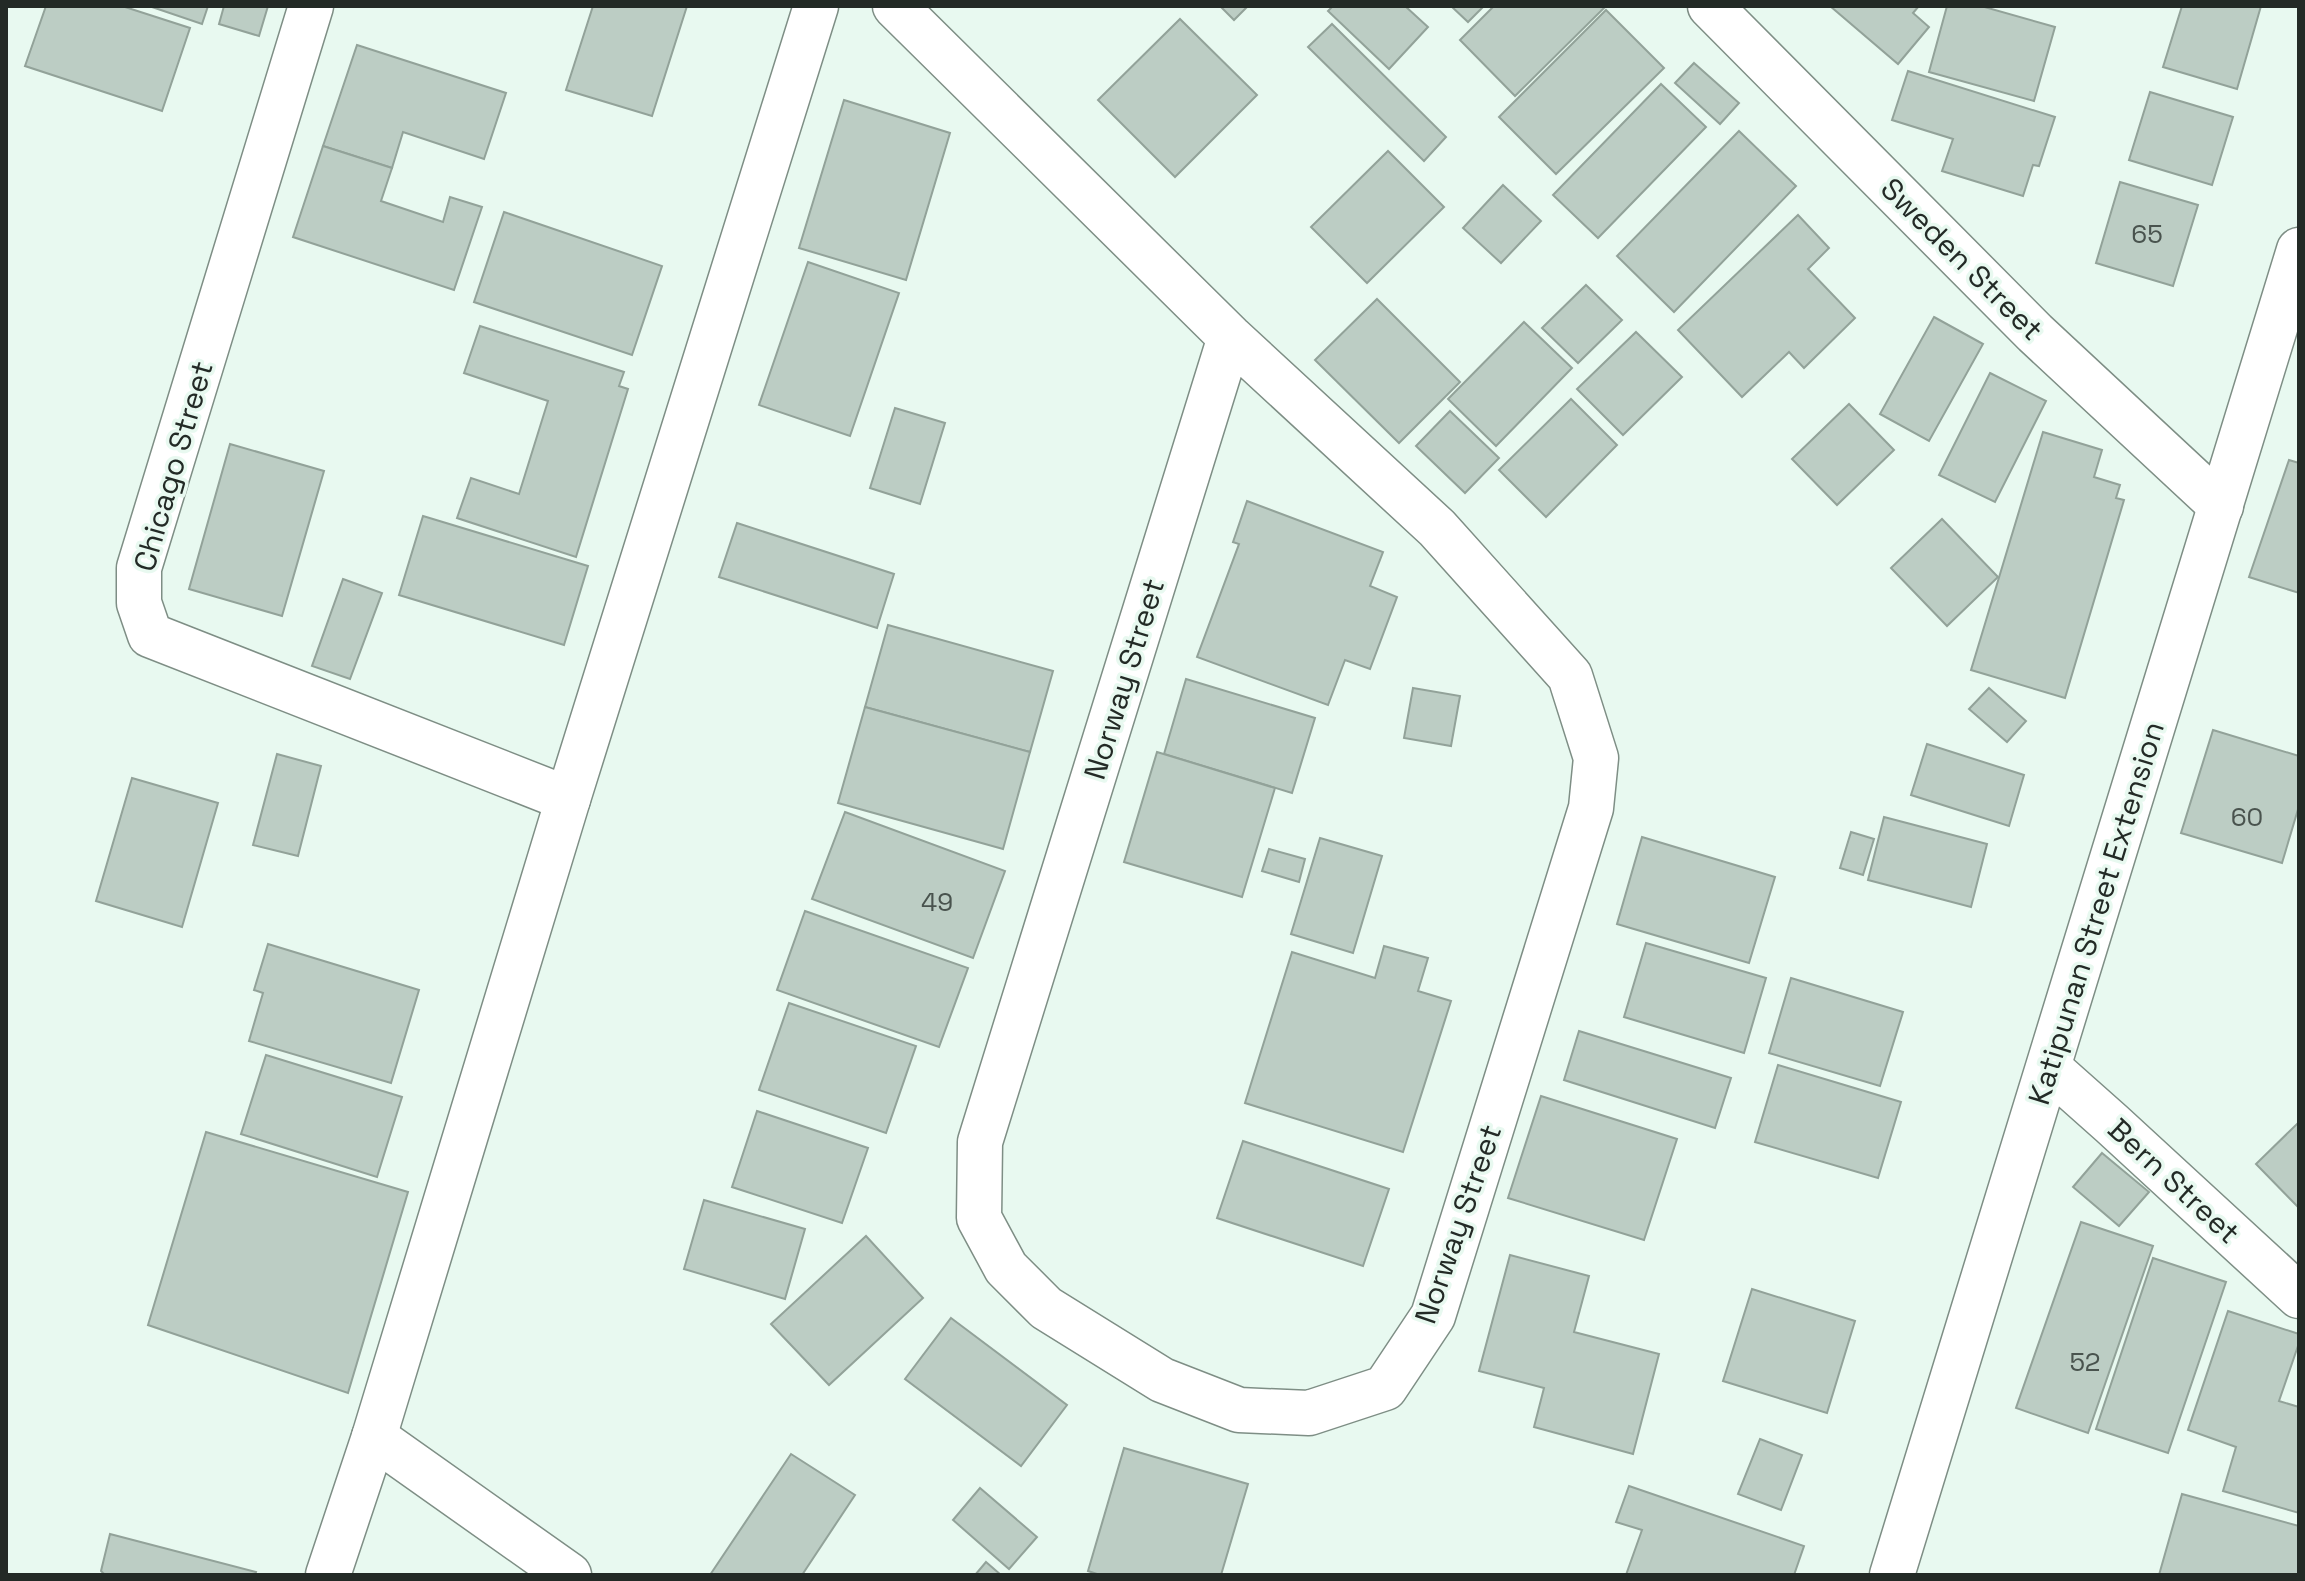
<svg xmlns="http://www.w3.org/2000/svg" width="2305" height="1581" font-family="'Space Grotesk',sans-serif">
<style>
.building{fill:#bccdc4;stroke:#92a299;stroke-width:2}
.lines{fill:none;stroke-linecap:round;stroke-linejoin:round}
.street-casing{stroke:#7e8e85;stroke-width:47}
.secondary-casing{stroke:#7e8e85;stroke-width:47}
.street{stroke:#fff;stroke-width:44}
.secondary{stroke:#fff;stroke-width:44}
.labels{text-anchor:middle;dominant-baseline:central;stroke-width:7;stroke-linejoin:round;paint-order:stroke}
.number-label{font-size:26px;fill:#49534e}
.street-label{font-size:30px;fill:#232a26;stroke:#e8f9f0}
</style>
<rect width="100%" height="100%" fill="#e8f9f0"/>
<g class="building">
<polygon points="46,6 122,6 190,28 162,111 25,66"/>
<polygon points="149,6 208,6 202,24"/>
<polygon points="224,6 268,6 259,36 219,24"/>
<polygon points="593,6 687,6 652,116 566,90"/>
<polygon points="1220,6 1248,6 1234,20"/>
<polygon points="1333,6 1405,6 1428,27 1389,69 1328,11"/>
<polygon points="1451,6 1484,6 1468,22"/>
<polygon points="1494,6 1606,6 1515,96 1460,40"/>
<polygon points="1830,6 1919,6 1913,13 1929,27 1898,64"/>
<polygon points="1947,6 1981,6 2055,27 2034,101 1929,72"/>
<polygon points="2182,6 2261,6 2237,89 2163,67"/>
<polygon points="1606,10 1664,68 1556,174 1499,117"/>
<polygon points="1180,19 1257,95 1175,177 1098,100"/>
<polygon points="1332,24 1446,137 1424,161 1308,47"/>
<polygon points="357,45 506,93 484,159 403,132 392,168 323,146"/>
<polygon points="1694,63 1739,103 1720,124 1675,83"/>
<polygon points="1908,71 2055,117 2039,166 2033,165 2023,196 1942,171 1953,139 1892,120"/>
<polygon points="1661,84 1706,127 1598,238 1553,195"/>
<polygon points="2150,92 2233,117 2212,185 2129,160"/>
<polygon points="844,100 950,133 906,280 799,248"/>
<polygon points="1739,131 1796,186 1674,312 1617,256"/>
<polygon points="323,146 392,168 381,201 443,222 450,197 482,207 454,290 293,237"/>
<polygon points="1388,151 1444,207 1367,283 1311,227"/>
<polygon points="2120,182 2198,205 2173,286 2096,263"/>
<polygon points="1503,185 1541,221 1501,263 1463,228"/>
<polygon points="504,212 662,266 632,355 474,302"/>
<polygon points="1798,215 1829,248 1808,269 1855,318 1804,368 1789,352 1742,397 1678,330"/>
<polygon points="808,262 899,293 850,436 759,405"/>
<polygon points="1586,285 1622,320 1578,363 1542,328"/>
<polygon points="1377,299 1460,382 1399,443 1315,360"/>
<polygon points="1934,317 1983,344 1929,441 1880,414"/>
<polygon points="1524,322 1572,368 1496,446 1448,399"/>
<polygon points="480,326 624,372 619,386 628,389 576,557 457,518 471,478 519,494 548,401 464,373"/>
<polygon points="1636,332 1682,377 1623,435 1577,389"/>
<polygon points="1990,373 2046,401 1995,502 1939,475"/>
<polygon points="1571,399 1617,445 1546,517 1499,470"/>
<polygon points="1849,404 1894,450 1837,505 1792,459"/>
<polygon points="895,408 945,423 920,504 870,488"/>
<polygon points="1450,411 1499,458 1465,493 1416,446"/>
<polygon points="2043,432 2102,450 2094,477 2120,485 2116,498 2124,500 2065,698 1971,670"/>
<polygon points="230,444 324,471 282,616 189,589"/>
<polygon points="2289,460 2299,463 2299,593 2249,577"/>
<polygon points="1247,501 1383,552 1370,586 1397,597 1370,669 1345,660 1328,705 1197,657 1239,544 1233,542"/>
<polygon points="423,516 588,566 564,645 399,595"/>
<polygon points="1942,519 1998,577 1947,626 1891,568"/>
<polygon points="737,523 894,574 877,628 719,577"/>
<polygon points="343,579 382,593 350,679 312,666"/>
<polygon points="888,625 1053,671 1030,752 865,707"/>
<polygon points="1186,679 1315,718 1292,793 1164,754"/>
<polygon points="1413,688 1460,696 1451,746 1404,738"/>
<polygon points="1989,688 2026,721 2007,742 1969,709"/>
<polygon points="865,707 1030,752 1003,849 838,803"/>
<polygon points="2213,730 2299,756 2299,806 2282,863 2181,833"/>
<polygon points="1927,744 2024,775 2009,826 1911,795"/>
<polygon points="1157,752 1275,788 1242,897 1124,862"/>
<polygon points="277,754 321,766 298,856 253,845"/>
<polygon points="132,778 218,803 182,927 96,901"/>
<polygon points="845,812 1005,871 973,958 812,899"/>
<polygon points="1884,817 1987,844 1971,907 1868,880"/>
<polygon points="1851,832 1874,839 1863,875 1840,868"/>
<polygon points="1642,837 1775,877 1749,963 1617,924"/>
<polygon points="1320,838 1382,856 1353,953 1291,934"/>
<polygon points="1269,849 1305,859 1299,882 1262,871"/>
<polygon points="805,911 968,968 939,1047 777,990"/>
<polygon points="1646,943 1766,978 1744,1053 1624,1017"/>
<polygon points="268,944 419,990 391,1083 249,1041 263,993 254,990"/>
<polygon points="1384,946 1428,958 1418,991 1451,1001 1403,1152 1245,1103 1292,952 1375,978"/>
<polygon points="1791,978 1903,1012 1880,1086 1769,1053"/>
<polygon points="789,1003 916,1046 886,1133 759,1090"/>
<polygon points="1579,1031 1731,1078 1715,1128 1564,1080"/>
<polygon points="266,1055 402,1097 377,1177 241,1134"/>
<polygon points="1778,1065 1901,1102 1878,1178 1755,1142"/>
<polygon points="1541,1096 1677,1139 1644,1240 1508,1198"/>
<polygon points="757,1111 868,1148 842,1223 732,1187"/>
<polygon points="2299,1122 2299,1208 2256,1164"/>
<polygon points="206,1132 408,1192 348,1393 148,1325"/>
<polygon points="1243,1141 1389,1189 1363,1266 1217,1218"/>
<polygon points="2102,1153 2149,1192 2119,1226 2073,1187"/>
<polygon points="704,1200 805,1229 785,1299 684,1269"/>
<polygon points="2081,1222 2153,1246 2088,1433 2016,1408"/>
<polygon points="866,1236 923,1298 829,1385 771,1324"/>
<polygon points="1510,1255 1589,1276 1574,1332 1659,1354 1633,1454 1534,1427 1544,1388 1479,1371"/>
<polygon points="2153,1258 2226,1282 2168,1453 2096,1429"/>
<polygon points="1752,1289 1855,1321 1827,1413 1723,1381"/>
<polygon points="2228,1311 2299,1334 2299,1343 2279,1401 2299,1407 2299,1513 2223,1491 2236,1447 2188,1430"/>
<polygon points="951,1318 1067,1405 1021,1466 905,1379"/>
<polygon points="1760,1439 1802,1455 1781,1510 1738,1494"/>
<polygon points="1124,1448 1248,1484 1221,1575 1100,1575 1088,1571"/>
<polygon points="791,1454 855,1495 802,1575 710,1575"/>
<polygon points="1629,1486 1804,1546 1794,1575 1626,1575 1642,1530 1616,1522"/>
<polygon points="980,1488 1037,1537 1009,1569 953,1520"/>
<polygon points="2182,1494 2299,1526 2299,1575 2159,1575"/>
<polygon points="110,1534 256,1572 255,1575 105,1575 101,1571"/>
<polygon points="986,1562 1001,1575 975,1575"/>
</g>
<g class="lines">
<defs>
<g id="street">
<polyline points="311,6 139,568 139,603 150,635 568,799"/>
<polyline points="895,6 1230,337 1437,528 1570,676 1596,758 1591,808 1433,1316 1385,1388 1309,1413 1239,1410 1162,1380 1046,1308 1006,1268 979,1218 980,1142 1230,337"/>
<polyline points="1710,6 2035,333 2221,506"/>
<polyline points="2049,1068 2112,1124 2299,1296"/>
<polyline points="374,1437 569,1575"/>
<polyline points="328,1575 374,1437 568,799 816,6"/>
</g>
<polyline id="secondary" points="1892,1575 2299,250"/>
</defs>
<use href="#street" class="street-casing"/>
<use href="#secondary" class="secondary-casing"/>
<use href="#street" class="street"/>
<use href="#secondary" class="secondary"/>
</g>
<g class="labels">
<g class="number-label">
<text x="2147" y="234">65</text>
<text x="2247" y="817">60</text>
<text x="937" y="902">49</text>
<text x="2085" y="1362">52</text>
</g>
<g class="street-label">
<text transform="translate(1962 259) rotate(45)">Sweden Street</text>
<text transform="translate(173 466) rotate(-74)">Chicago Street</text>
<text transform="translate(1124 679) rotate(-73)">Norway Street</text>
<text transform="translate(2096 913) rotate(-73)">Katipunan Street Extension</text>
<text transform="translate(2174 1181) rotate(43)">Bern Street</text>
<text transform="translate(1458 1224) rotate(-71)">Norway Street</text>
</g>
</g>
<rect width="2305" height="1581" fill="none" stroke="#232a26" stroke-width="16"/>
</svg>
